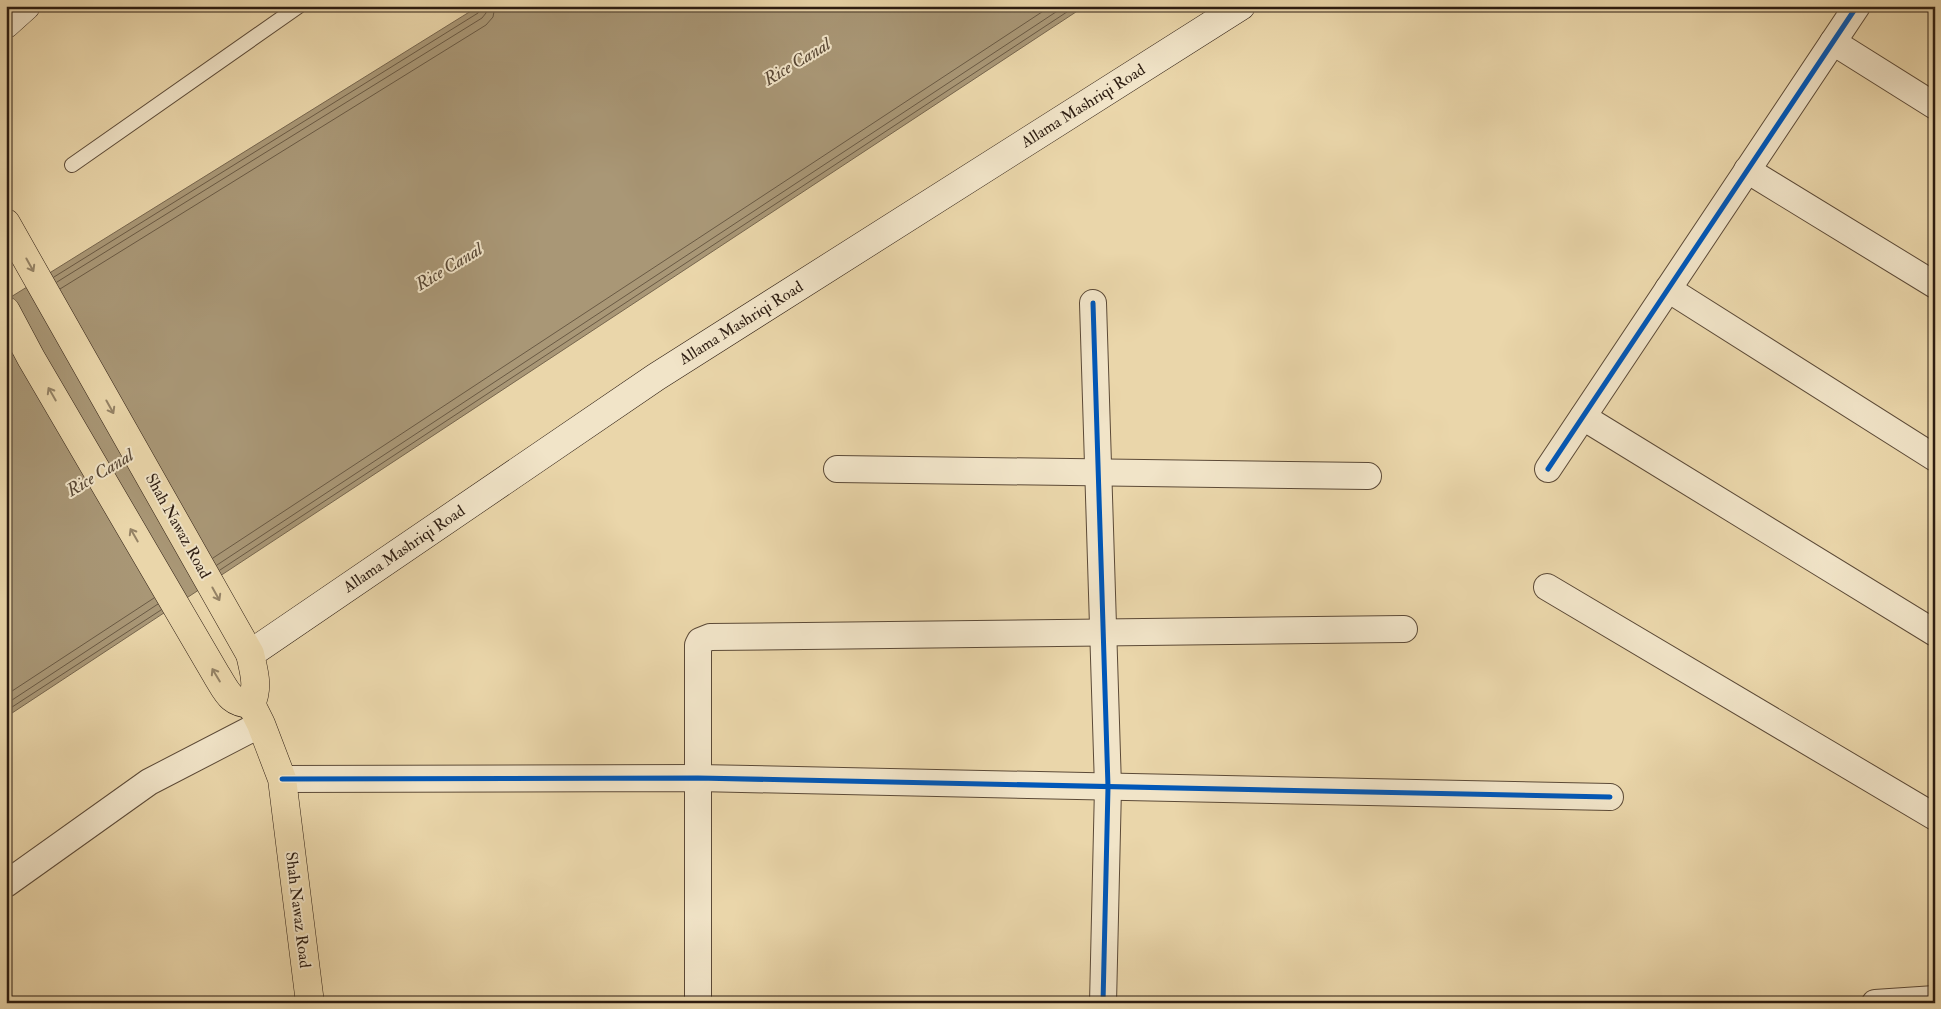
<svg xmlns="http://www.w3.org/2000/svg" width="1941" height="1009" font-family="'IM FELL Double Pica',serif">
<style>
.water{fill:#a99776;stroke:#77664e}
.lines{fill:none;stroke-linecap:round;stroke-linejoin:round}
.shore{stroke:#6a5a44;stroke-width:1}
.lane-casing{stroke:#5c4a37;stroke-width:16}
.street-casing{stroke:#5c4a37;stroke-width:28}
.secondary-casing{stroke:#2c1c11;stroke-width:29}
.primary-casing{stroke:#2c1c11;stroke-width:29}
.lane{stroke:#f1e4c8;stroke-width:14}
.street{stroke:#f1e4c8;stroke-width:26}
.secondary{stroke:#f1e4c8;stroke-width:28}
.primary{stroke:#ead6aa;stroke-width:28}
.cycleway-casing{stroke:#f1e4c8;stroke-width:8}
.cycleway{stroke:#0057b8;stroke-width:5}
.oneway{stroke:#948265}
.labels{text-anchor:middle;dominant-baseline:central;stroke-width:4;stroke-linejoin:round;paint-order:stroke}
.street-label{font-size:16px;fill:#2c1c11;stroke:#f1e4c8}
.water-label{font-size:18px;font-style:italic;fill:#584734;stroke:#f1e4c8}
</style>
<rect width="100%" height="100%" fill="#ead6aa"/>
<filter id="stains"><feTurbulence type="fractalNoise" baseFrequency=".004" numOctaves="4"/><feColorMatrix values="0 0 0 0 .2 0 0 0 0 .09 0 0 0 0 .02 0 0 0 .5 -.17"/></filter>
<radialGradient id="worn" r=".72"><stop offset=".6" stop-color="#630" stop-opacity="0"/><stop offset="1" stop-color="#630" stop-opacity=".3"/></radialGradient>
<polygon class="water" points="479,6 1085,6 6,717 6,300"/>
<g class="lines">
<g class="shore">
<polyline points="54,277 478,13 481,6"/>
<polyline points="57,282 482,18 486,13 487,6"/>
<polyline points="60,289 486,25 493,17 495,6"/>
<polyline points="213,558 1051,6"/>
<polyline points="217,565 1065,6"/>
<polyline points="220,570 1076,6"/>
<polyline points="6,695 154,598"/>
<polyline points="6,704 158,604"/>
<polyline points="6,711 161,610"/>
</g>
<defs>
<polyline id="lane" points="72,165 299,6"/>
<g id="street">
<polyline points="1833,42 1935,106"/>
<polyline points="1747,170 1935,285"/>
<polyline points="1668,289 1935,458"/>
<polyline points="1093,303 1108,787 1103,1003"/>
<polyline points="1583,417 1935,633"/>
<polyline points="837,469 1368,476"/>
<polyline points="1548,469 1857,6"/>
<polyline points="1547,587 1935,817"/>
<polyline points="282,779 698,778 1610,797"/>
<polyline points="6,884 149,782 261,724"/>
<polyline points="698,1003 698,645 700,641 710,637 1404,629"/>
<polyline points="1875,1003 1935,999"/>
</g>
<g id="secondary">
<polyline points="6,24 26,6"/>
<polyline points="250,654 656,377 1241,6"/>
</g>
<g id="primary">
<path d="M6 223 250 654C254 672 259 687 251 704"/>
<path d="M6 311 31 358 217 676C227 692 230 703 251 704"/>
<polyline points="251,704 261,724 282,779 310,1003"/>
</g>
</defs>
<use href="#lane" class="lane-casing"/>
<use href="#street" class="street-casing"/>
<use href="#secondary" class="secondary-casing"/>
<use href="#primary" class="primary-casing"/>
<use href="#lane" class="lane"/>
<use href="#street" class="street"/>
<use href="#secondary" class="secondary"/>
<use href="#primary" class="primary"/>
<defs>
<g id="cycleway">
<polyline points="1093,303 1108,787 1103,1003"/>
<polyline points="1548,469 1857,6"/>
<polyline points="282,779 698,778 1610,797"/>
</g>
</defs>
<use href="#cycleway" class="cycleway-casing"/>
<use href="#cycleway" class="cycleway"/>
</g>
<defs><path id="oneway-shaft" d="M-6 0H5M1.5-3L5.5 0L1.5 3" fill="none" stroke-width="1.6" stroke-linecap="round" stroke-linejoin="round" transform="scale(1.25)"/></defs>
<g class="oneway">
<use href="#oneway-shaft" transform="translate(30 265) rotate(61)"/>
<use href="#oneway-shaft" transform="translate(52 394) rotate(-120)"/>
<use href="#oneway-shaft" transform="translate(110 407) rotate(61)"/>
<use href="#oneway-shaft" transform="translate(134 535) rotate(-120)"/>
<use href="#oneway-shaft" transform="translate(216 594) rotate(61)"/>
<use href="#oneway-shaft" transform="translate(216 675) rotate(-121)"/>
</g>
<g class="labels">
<g class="street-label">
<text transform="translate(1083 106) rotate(-32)">Allama Mashriqi Road</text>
<text transform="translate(741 323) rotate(-32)">Allama Mashriqi Road</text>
<text transform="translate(178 526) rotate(61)">Shah Nawaz Road</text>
<text transform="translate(404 549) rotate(-34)">Allama Mashriqi Road</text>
<text transform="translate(298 910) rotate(83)">Shah Nawaz Road</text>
</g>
<g class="water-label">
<text transform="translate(797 62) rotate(-31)">Rice Canal</text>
<text transform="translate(449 267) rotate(-31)">Rice Canal</text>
<text transform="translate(100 473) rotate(-31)">Rice Canal</text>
</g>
</g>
<rect width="1941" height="1009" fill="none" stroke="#ead6aa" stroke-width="25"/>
<rect x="8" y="8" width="1926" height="994" fill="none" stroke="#2c1c11" stroke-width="2.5"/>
<rect x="12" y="12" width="1916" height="984" fill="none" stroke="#2c1c11"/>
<rect width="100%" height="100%" filter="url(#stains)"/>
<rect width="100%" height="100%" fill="url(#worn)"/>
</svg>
